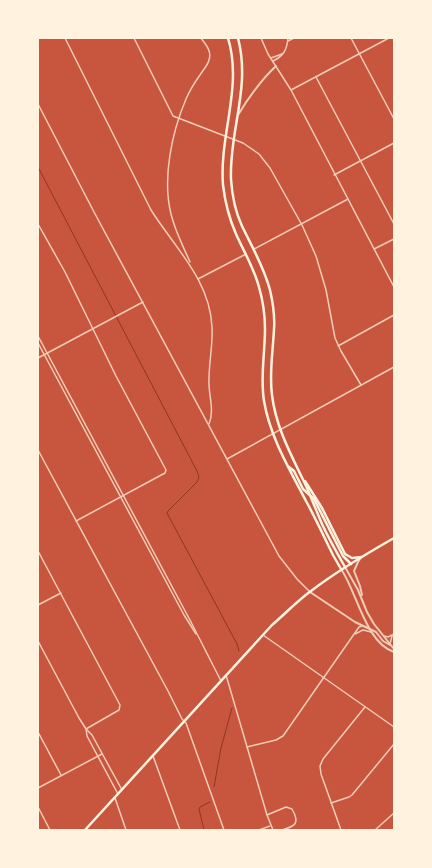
<svg xmlns="http://www.w3.org/2000/svg" width="432" height="868" font-family="'Alegreya Sans',sans-serif">
<style>
.lines{fill:none;stroke-linecap:round;stroke-linejoin:round}
.stream{stroke:#8f3625;stroke-width:1}
.minor{stroke:#f1ccb7;stroke-width:1.5}
.tertiary{stroke:#f1ccb7;stroke-width:2}
.secondary{stroke:#fff3e0;stroke-width:2.5}
.primary{stroke:#fff3e0;stroke-width:2.5}
</style>
<rect width="100%" height="100%" fill="#c8553d"/>
<g class="lines">
<g class="stream">
<polyline points="38,167 197,471 199,477 197,482 168,511 167,513 237,644 239,651"/>
<polyline points="214,787 221,748 232,708"/>
<polyline points="204,830 199,809 200,807 210,802"/>
</g>
<g class="minor">
<path d="M65 38 151 210C175 248 210 280 212 327 213 345 209 362 209 379 208 394 215 410 209 424"/>
<polyline points="134,38 173,116 243,143 259,154 270,168 302,225 316,256 326,290 335,338 341,351 361,385"/>
<polyline points="261,38 268,54 291,90 394,287"/>
<polyline points="351,38 394,119"/>
<polyline points="288,41 294,38"/>
<polyline points="271,58 282,54"/>
<path d="M273 61C284 56 287 49 288 38"/>
<polyline points="316,77 394,224"/>
<polyline points="291,90 389,38"/>
<polyline points="38,104 94,212 279,556 297,579 310,592"/>
<polyline points="334,175 394,143"/>
<polyline points="38,224 65,272 116,376 166,470 165,473 76,521"/>
<polyline points="254,249 348,199"/>
<polyline points="374,249 394,239"/>
<path d="M190 262C183 246 175 231 171 214 162 178 172 132 186 99 190 90 195 82 200 75 203 70 208 65 209 60 212 51 206 45 201 38"/>
<polyline points="198,279 246,254"/>
<polyline points="38,336 191,622 221,681"/>
<polyline points="38,343 184,615 196,634"/>
<polyline points="338,346 394,315"/>
<polyline points="38,358 143,302"/>
<polyline points="38,450 168,691 182,719 186,723 224,830"/>
<polyline points="227,459 394,367"/>
<polyline points="38,551 120,705 119,710 86,729 87,736 118,794"/>
<polyline points="38,605 61,593"/>
<polyline points="355,634 363,630 371,632"/>
<polyline points="263,635 394,727"/>
<polyline points="384,636 388,637 394,634"/>
<polyline points="38,641 79,718 86,729 92,735 122,790"/>
<polyline points="390,644 392,636"/>
<polyline points="226,675 267,815 273,830"/>
<polyline points="38,732 61,775"/>
<polyline points="247,747 276,740 283,736 359,627 362,626"/>
<polyline points="153,756 180,830"/>
<polyline points="38,788 102,754"/>
<polyline points="115,798 126,830"/>
<polyline points="331,803 349,797 352,795 394,744"/>
<polyline points="38,807 50,830"/>
<path d="M267 815 286 807 292 809C300 823 296 826 282 830"/>
<polyline points="259,830 270,826"/>
<polyline points="341,830 321,774 320,766 323,759 365,707"/>
<polyline points="375,830 394,813"/>
</g>
<g class="tertiary">
<path d="M238 115C249 97 261 80 276 66"/>
<polyline points="360,559 358,562 354,571 360,586 362,595"/>
<polyline points="345,567 358,590 367,612 374,624 394,649"/>
<path d="M341 569C357 592 365 642 394 652"/>
<polyline points="310,592 355,622 376,632 383,641 390,645"/>
</g>
<g class="secondary">
<path d="M228 38C243 87 219 135 223 185 225 202 229 218 236 234 244 252 254 268 259 287 263 301 265 315 265 329 265 354 260 376 264 401 270 437 290 470 306 501 316 519 324 537 333 555L341 569"/>
<path d="M238 38C251 88 229 131 231 179 232 195 235 211 242 226 252 247 264 267 270 290 273 303 275 316 274 329 273 351 269 373 272 395 276 429 293 458 307 488 312 500 317 512 322 524 329 539 337 553 345 567"/>
<polyline points="289,467 294,471 303,489 314,499 343,556 351,564"/>
<polyline points="305,481 322,508 345,554 352,558 362,557"/>
</g>
<path class="primary" d="M85 830 272 625C285 614 297 601 311 591 337 571 366 554 394 538"/>
</g>
<rect width="432" height="868" fill="none" stroke="#fff3e0" stroke-width="78"/>
</svg>
